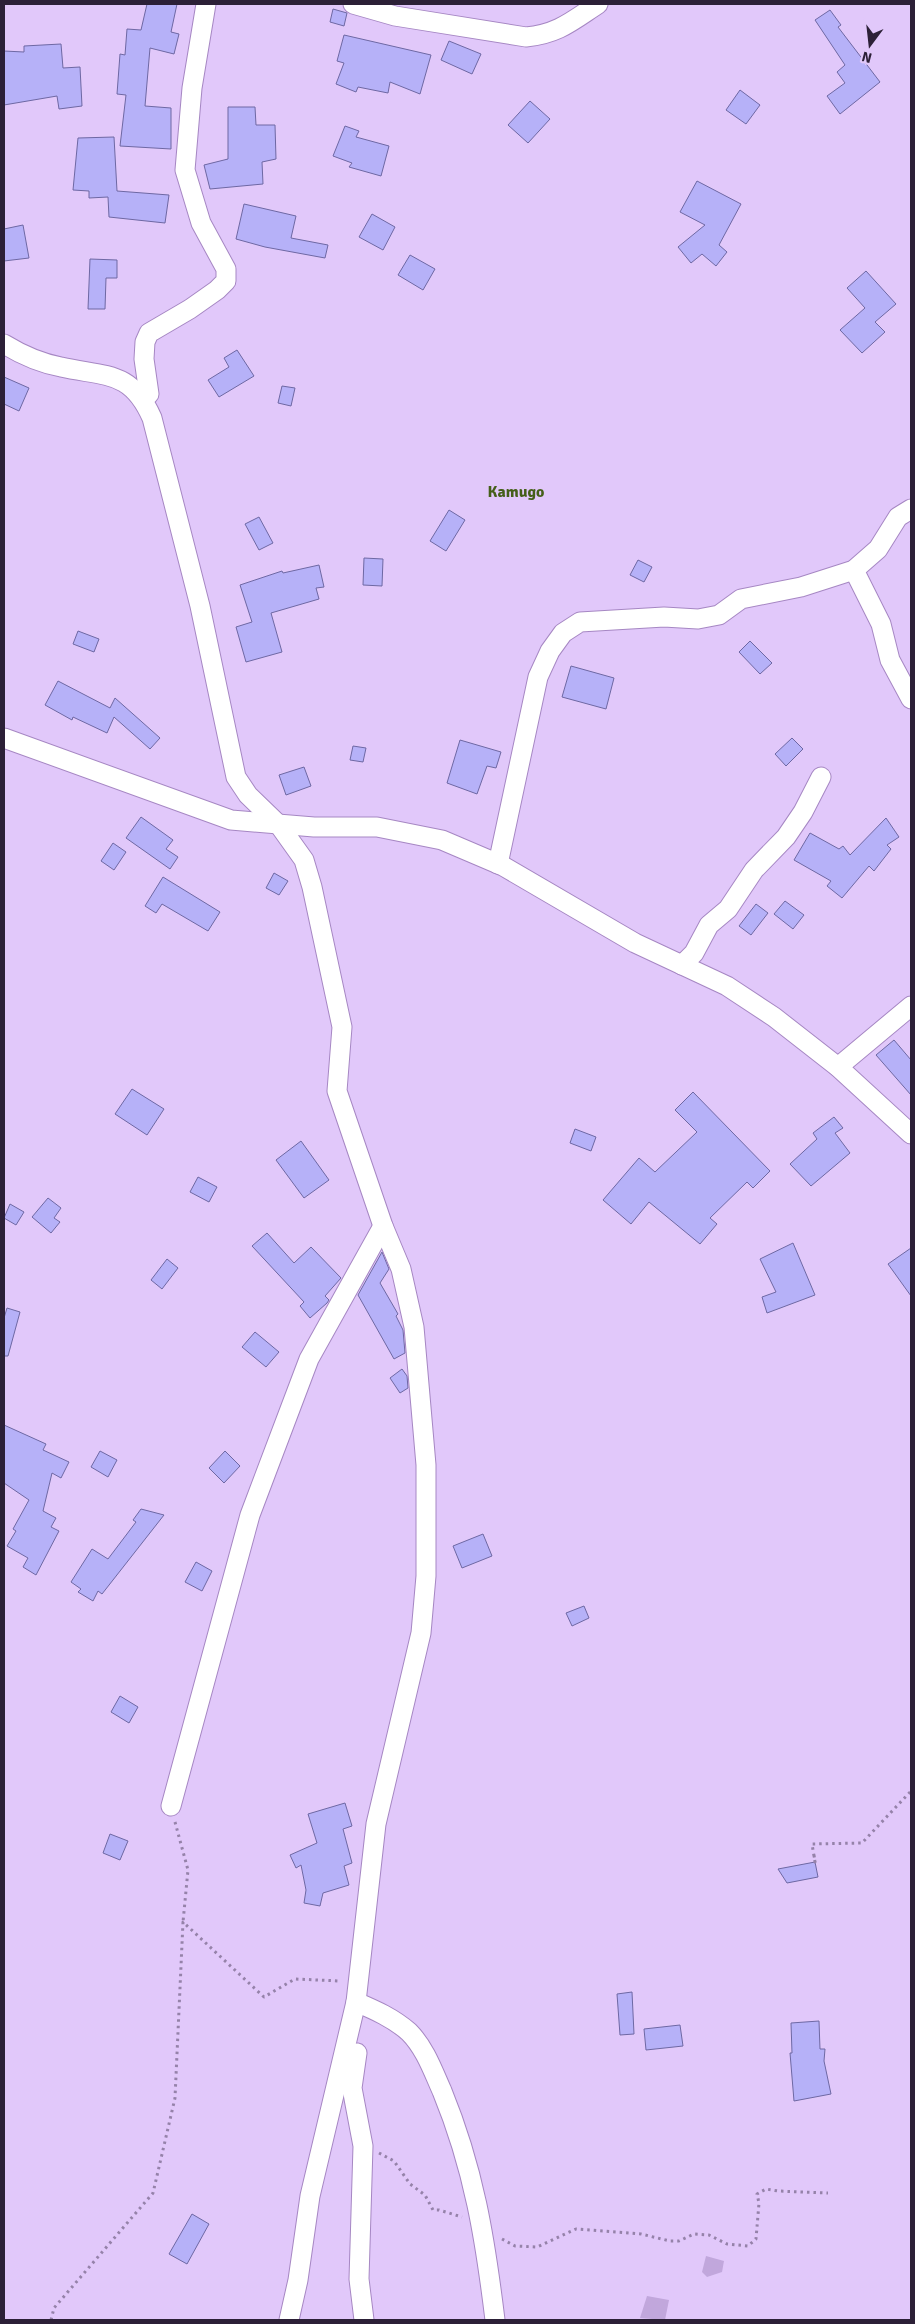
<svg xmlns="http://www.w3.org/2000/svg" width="915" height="2324" font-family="Signika,sans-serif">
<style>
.green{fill:#c1a7dc}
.building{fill:#b6b1f8;stroke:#6e68a3}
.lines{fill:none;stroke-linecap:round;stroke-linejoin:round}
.minor-casing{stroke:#a687c3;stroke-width:21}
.path{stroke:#9582a9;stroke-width:3;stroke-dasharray:2.5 4;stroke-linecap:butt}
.minor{stroke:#fff;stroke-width:19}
.labels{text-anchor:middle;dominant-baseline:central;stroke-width:4.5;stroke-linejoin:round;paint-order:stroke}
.quarter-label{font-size:16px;font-weight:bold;fill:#455f19;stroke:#e1c8fa}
</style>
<rect width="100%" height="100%" fill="#e1c8fa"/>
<g class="green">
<polygon points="706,2256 724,2261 722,2272 707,2277 702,2272"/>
<polygon points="647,2296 669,2300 665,2320 640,2318"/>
</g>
<g class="building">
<polygon points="147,4 177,4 171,32 179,34 174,54 150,48 145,106 171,108 171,149 120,146 126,95 117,94 120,54 125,55 127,29 141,30"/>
<polygon points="333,9 347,13 344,26 330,22"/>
<polygon points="830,10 841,25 838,27 880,82 840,114 827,96 845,83 837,72 845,65 815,20"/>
<polygon points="344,35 431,55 420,94 390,82 388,93 358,87 356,92 336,84 344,63 337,61"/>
<polygon points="449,41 481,54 472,74 441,60"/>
<polygon points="61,44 63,68 80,67 82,106 59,109 57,96 4,105 4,51 24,52 24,46"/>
<polygon points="740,90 760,105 746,124 726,110"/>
<polygon points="530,101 550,119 528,143 508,125"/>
<polygon points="228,107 255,107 256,125 275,125 276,159 262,162 263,184 210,189 204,165 228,159"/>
<polygon points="345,126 359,131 356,137 389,146 381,176 349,167 352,163 333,156"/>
<polygon points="114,137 117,191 169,195 165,223 109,217 108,197 89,198 89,191 73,190 78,138"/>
<polygon points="697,181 741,204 719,245 727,252 716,266 702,254 691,263 678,247 705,225 680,212"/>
<polygon points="244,204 296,216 291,238 328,245 325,258 265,247 236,239"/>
<polygon points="372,214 395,227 383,250 359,237"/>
<polygon points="23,225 29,258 4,261 4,229"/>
<polygon points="410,255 435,269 423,290 398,275"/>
<polygon points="90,259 117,260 117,278 106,278 105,309 88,309"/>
<polygon points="866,271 896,304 875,322 885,332 862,353 840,330 865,308 847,288"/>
<polygon points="237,350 254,376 219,397 208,380 229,367 224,358"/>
<polygon points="4,377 29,388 19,411 4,404"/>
<polygon points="282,386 295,388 291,406 278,403"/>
<polygon points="449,510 465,520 446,551 430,541"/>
<polygon points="259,517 273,543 259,550 245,524"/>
<polygon points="364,558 383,559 382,586 363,585"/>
<polygon points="638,560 652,567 644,582 630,575"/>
<polygon points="319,565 324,587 316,588 319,599 271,613 282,652 246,662 236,627 252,622 240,585 282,571 283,573"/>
<polygon points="78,631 99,639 94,652 73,644"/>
<polygon points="750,641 772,663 760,674 739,652"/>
<polygon points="571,666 614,678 606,709 562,697"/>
<polygon points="58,681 110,708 115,698 160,738 150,749 114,717 107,733 73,717 72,720 45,705"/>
<polygon points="792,738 803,749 786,766 775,754"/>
<polygon points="460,740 501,752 496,768 487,766 477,794 447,783"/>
<polygon points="353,746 366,748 363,762 350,760"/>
<polygon points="304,767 311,786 286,795 279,775"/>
<polygon points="141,817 173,840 166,849 178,857 170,869 126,838"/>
<polygon points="886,818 899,837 887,845 891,849 874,871 869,866 842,898 827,886 831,881 794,860 810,833 839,849 843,846 850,855"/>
<polygon points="113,843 126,852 114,870 101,861"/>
<polygon points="274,873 288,881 279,895 266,888"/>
<polygon points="163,877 220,912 208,931 162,904 156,913 145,906"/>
<polygon points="785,901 804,915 793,929 774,914"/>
<polygon points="756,904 768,913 751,935 739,926"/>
<polygon points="894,1040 911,1060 911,1095 876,1055"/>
<polygon points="132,1089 164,1109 147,1135 115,1114"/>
<polygon points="693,1092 770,1171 753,1188 747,1182 710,1218 717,1224 700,1244 649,1202 631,1224 603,1200 639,1158 655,1172 697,1132 675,1110"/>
<polygon points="834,1117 843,1128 835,1133 850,1153 811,1186 790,1164 817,1139 813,1133"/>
<polygon points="575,1129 596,1137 591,1151 570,1143"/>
<polygon points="301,1141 329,1180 304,1198 276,1160"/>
<polygon points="198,1177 217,1187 209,1202 190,1192"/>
<polygon points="48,1198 61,1208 54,1218 60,1222 51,1233 32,1217"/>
<polygon points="10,1204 24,1212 16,1225 4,1218"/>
<polygon points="267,1233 294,1263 311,1247 341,1278 325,1296 329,1300 327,1303 310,1318 300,1306 304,1302 252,1246"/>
<polygon points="793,1243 815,1295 767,1313 762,1297 776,1292 760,1259"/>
<polygon points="911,1248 911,1296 888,1264"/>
<polygon points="382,1252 389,1269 380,1283 398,1314 396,1316 403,1330 405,1353 394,1359 358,1295"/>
<polygon points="167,1259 178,1268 162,1289 151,1280"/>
<polygon points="7,1308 20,1312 8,1356 4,1356 4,1318"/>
<polygon points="255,1332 279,1352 266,1367 242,1347"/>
<polygon points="402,1369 407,1376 408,1388 400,1393 390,1378"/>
<polygon points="4,1425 46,1444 43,1450 69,1462 61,1478 52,1473 43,1511 56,1518 51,1527 59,1531 36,1575 23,1567 28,1558 7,1546 16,1531 13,1529 29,1500 4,1483"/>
<polygon points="100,1451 117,1460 108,1477 91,1467"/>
<polygon points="225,1451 240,1466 224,1483 209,1468"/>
<polygon points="141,1509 164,1515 102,1594 98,1591 93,1601 78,1592 81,1589 71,1582 92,1549 108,1559 136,1522 133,1520"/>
<polygon points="483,1534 492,1556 462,1568 453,1546"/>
<polygon points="196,1562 212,1571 202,1591 185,1582"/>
<polygon points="584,1606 589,1618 572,1626 566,1613"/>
<polygon points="120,1696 138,1707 129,1723 111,1712"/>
<polygon points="345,1803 352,1826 343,1829 352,1863 344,1866 349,1885 323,1893 320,1906 304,1903 306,1890 301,1865 296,1868 290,1855 317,1843 308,1814"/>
<polygon points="110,1834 128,1841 120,1860 103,1853"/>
<polygon points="815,1862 818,1877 787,1883 778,1869"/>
<polygon points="632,1992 634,2034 620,2035 617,1994"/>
<polygon points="819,2021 820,2049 825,2049 824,2061 831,2094 794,2101 790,2053 792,2053 791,2023"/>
<polygon points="680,2025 683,2046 646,2050 644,2029"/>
<polygon points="192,2214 209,2224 187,2264 169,2254"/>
</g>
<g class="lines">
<defs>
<g id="minor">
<path d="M353 4 395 16 526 37C558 34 572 21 598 4"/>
<path d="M4 344C22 355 40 363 61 367 106 377 131 370 152 418L200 606 236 777 248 795 279 825 304 860 312 887 342 1027 337 1091 383 1226 401 1269 414 1327 426 1465V1576L421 1633 376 1824 356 2002 310 2196 298 2280 289 2320"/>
<polyline points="144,399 149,394 144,359 145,342 149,333 190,309 217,290 226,281 226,269 201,223 185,170 192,88 206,4"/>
<polyline points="854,570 881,624 890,660 911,699"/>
<polyline points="4,738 231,820 314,827 377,827 442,840 503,866 635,943 727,986 774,1017 838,1067 911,1134"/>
<polyline points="498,864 538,677 550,651 563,633 580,622 664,617 698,619 719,615 741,599 801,587 854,570 878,549 898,517 911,509"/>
<polyline points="682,965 694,953 709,925 728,909 754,870 786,837 803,812 821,777"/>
<polyline points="838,1067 911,1006"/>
<polyline points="171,1806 250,1515 309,1359 383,1226"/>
<path d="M356 2002C375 2010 393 2018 409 2032 425 2048 433 2071 442 2091 474 2169 485 2238 495 2320"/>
<polyline points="357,2053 352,2088 363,2146 359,2279 364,2320"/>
</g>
</defs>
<use href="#minor" class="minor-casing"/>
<g class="path">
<polyline points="175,1822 188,1870 183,1922"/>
<polyline points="814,1855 815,1862 812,1844 862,1843 911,1791"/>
<polyline points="379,2153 394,2161 410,2184 425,2195 433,2210 439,2210 462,2217"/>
<polyline points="502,2239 515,2246 537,2247 576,2229 641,2234 670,2241 679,2241 694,2234 709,2235 727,2244 748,2246 756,2239 759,2203 757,2194 766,2189 778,2191 828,2193"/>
<polyline points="51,2320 54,2308 153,2193 175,2098 183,1922 264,1997 295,1979 340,1981"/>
</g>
<use href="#minor" class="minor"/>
</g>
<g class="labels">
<g class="quarter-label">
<text x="516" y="492">Kamugo</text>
</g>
</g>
<rect width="915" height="2324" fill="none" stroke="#2c2037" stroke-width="10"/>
<g transform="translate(870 45) rotate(195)" stroke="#e1c8fa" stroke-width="4" paint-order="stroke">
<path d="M0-4L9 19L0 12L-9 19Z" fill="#2c2037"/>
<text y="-8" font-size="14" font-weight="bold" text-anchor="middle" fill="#2c2037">N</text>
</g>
</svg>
